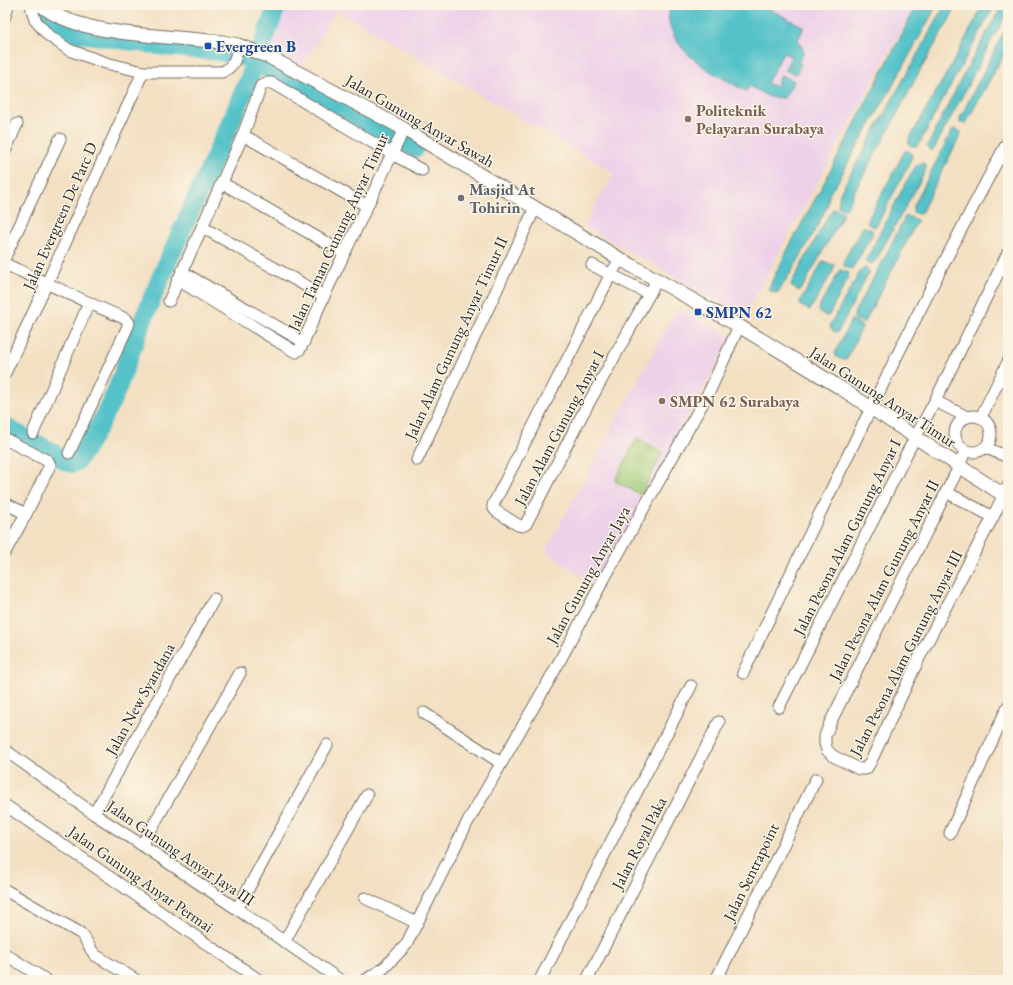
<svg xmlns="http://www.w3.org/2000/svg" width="1013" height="985" font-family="'EB Garamond',serif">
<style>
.built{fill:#edd1e9}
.green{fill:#a2cc79;stroke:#667c52}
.water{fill:#54c2c9;stroke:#40767a}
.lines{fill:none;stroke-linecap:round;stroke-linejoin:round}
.river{stroke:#54c2c9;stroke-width:19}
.minor-casing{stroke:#716a60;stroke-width:13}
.tertiary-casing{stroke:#716a60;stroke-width:15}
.minor{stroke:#fff;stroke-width:11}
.tertiary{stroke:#fff;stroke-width:13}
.transit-dot{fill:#1a4fb4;stroke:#fcf5e5;stroke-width:1.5}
.education-dot{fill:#8d6e63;stroke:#fcf5e5;stroke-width:1.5}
.worship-dot{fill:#6b7280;stroke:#fcf5e5;stroke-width:1.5}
.labels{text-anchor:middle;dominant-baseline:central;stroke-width:3;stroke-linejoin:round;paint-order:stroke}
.transit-label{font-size:16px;font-weight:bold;fill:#164399;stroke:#fcf5e5;text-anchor:start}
.education-label{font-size:16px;font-weight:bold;fill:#785e54;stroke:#fcf5e5;text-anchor:start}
.street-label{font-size:16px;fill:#2b2b2b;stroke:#fcf5e5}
.worship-label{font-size:16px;font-weight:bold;fill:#5b616d;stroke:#fcf5e5;text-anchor:start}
</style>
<rect width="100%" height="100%" fill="#fcf5e5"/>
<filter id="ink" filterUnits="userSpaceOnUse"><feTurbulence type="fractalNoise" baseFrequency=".025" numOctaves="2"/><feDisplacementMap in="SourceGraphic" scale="8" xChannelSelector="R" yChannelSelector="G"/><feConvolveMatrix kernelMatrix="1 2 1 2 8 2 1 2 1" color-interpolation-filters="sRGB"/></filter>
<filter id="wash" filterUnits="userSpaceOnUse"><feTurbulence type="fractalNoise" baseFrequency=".012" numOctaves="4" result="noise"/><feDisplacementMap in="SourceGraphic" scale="16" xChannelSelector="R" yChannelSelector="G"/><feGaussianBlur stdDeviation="0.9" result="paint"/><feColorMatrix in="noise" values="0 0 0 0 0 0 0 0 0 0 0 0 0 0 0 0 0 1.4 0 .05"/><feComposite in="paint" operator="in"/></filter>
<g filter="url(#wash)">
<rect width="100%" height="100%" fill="#f3e0c3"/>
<g class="built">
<polygon points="284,5 915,5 744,316 584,226 614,173 337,10 302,66 272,50"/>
<polygon points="677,308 731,337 664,465 594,587 546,550"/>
</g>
<polygon class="green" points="637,438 663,452 641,495 615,481"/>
<g class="water">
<path d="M672 5H762L804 27 798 40 804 52 798 63 801 64 796 74 785 70 791 56 783 53 767 83 776 87 781 75 794 81 784 98 769 97 750 86 746 91C719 76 680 59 670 26 668 19 668 11 672 5Z"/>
<polygon points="917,5 937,5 891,89 859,143 837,183 831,191 829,195 827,207 816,229 795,266 778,292 776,293 769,290 769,288 771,283 792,241 824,183"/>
<polygon points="945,5 957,5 948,22 917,76 885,137 854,192 847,208 845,210 838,206 840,193"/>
<polygon points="983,5 995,5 943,99 918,146 911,146 908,143 910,138 958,53"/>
<polygon points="1002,5 1008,5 1008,12 994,36 934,149 932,151 928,148 927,147 958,85"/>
<polygon points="1008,24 1008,47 966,123 960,123 960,118"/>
<polygon points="955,129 961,132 960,136 922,211 920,214 917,214 913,212 913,207 952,131"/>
<polygon points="907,150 911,153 912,156 909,164 878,223 875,227 869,225 867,221 905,151"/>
<polygon points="921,163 925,164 926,167 924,174 876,260 871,264 866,262 866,260 907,180 916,166"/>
<path d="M833 209C837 208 840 210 843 212V215L804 285 799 291 792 287 791 285 792 282 829 215Z"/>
<polygon points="907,216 917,220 917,222 866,320 863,323 855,319 854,316 855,311 885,257 905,217"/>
<polygon points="865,227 872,230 872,235 853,268 852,269 848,268 844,266 843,262 862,228"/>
<polygon points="823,261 834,265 833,271 810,310 801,306 800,304 800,302"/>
<polygon points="863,268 868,269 869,271 868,274 838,332 835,332 831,329 830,325 861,270"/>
<polygon points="840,270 844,271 849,273 848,278 829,315 826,316 820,312 819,310 820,305"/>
<polygon points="851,320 853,320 862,326 862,327 847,359 844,360 836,357 835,353"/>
</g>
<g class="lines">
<g class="river">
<polyline points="39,9 72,32 169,47 217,51 256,60 265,67 376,127 415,148"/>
<path d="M5 427C23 437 43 446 61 458 64 460 69 465 74 463 79 461 82 453 85 449 100 425 114 400 123 373 167 248 234 131 277 5"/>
</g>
</g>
</g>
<g filter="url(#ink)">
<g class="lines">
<defs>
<g id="minor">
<path d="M31 5 35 20 48 35 69 50 106 63 143 72H222C235 66 236 58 238 45"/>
<polyline points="5,16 8,5"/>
<polyline points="243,135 367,206"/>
<polyline points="5,151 17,124"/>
<polyline points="222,183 344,253"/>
<polyline points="202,227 324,296"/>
<polyline points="5,257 60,139"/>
<polyline points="620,259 611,274 493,505 493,507 496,511 518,525 522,526 526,524 582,415 657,280"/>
<path d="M5 264C45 282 85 302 126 319L129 323 128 326 69 453"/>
<polyline points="592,265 649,294"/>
<polyline points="182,272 304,342"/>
<polyline points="178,280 292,350 296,352 300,349 324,296 404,129"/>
<polyline points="169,301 243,135 261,86 266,83 272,83 392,154 422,170"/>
<polyline points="5,373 47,283 143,72"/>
<polyline points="935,401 967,417"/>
<circle cx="973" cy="434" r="18"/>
<polyline points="981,417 1008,362"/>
<polyline points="33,433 89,303"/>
<polyline points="5,439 48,461 50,465 26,514 5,552"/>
<polyline points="986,448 1008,457"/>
<polyline points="965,451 959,467 830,723 825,736 825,744 827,750 833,756 859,769 866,769 871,761 921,654 993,517 1008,486"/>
<polyline points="417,460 535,208"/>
<polyline points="946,492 993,517"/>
<polyline points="5,503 26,514"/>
<path d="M743 673C829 494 914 315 1008 141"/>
<polyline points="779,707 908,451 935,401 1008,253"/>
<polyline points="424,713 501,763"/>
<polyline points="5,750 94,814 142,845 237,909 340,980"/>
<polyline points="5,805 259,980"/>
<polyline points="94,814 214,599"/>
<polyline points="950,833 1008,706"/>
<polyline points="142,845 240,673"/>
<polyline points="5,890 80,933 84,937 90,948 95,955 136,980"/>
<polyline points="365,898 417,923"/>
<polyline points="237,909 327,745"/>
<polyline points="284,942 367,795"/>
<polyline points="5,954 46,980"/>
<polyline points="366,980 384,968 406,945 467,823 552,675 599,588 710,390 739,326"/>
<polyline points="540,980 691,686"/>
<polyline points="587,980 719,722"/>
<polyline points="716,980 816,779"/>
</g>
<path id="tertiary" d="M41 5C68 28 121 33 155 36 177 38 200 40 222 42L238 45 269 57 404 129 620 259 739 326 839 387 1008 498"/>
</defs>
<use href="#minor" class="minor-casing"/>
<use href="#tertiary" class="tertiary-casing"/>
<use href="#minor" class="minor"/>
<use href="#tertiary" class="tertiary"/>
</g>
</g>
<g class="transit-dot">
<rect x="204" y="42" width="8" height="8" rx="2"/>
<rect x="694" y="308" width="8" height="8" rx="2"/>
</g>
<g class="education-dot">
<circle cx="688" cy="119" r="4"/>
<circle cx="662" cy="401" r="4"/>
</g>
<circle class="worship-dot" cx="461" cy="198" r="4"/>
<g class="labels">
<g class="transit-label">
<text x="216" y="46">Evergreen B</text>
<text x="706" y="312">SMPN 62</text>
</g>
<g class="education-label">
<text x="696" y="110">Politeknik<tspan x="696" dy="18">Pelayaran Surabaya</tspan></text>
<text x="670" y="401">SMPN 62 Surabaya</text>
</g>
<g class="street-label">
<text transform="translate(420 121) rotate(30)">Jalan Gunung Anyar Sawah</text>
<text transform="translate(60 216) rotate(-66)">Jalan Evergreen De Parc D</text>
<text transform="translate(338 232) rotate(-65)">Jalan Taman Gunung Anyar Timur</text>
<text transform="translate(456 338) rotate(-65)">Jalan Alam Gunung Anyar Timur II</text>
<text transform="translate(883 397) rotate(33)">Jalan Gunung Anyar Timur</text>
<text transform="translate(559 428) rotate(-62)">Jalan Alam Gunung Anyar I</text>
<text transform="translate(847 537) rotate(-63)">Jalan Pesona Alam Gunung Anyar I</text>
<text transform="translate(588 575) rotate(-61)">Jalan Gunung Anyar Jaya</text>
<text transform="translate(884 580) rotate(-63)">Jalan Pesona Alam Gunung Anyar II</text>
<text transform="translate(906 653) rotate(-63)">Jalan Pesona Alam Gunung Anyar III</text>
<text transform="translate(140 699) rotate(-61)">Jalan New Syandana</text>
<text transform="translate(639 843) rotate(-63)">Jalan Royal Paka</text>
<text transform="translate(181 853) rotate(34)">Jalan Gunung Anyar Jaya III</text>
<text transform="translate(751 872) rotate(-64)">Jalan Sentrapoint</text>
<text transform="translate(141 879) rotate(35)">Jalan Gunung Anyar Permai</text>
</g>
<g class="worship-label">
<text x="469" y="189">Masjid At<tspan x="469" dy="18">Tohirin</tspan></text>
</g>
</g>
<rect width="1013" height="985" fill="none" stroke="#fcf5e5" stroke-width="20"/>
</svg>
